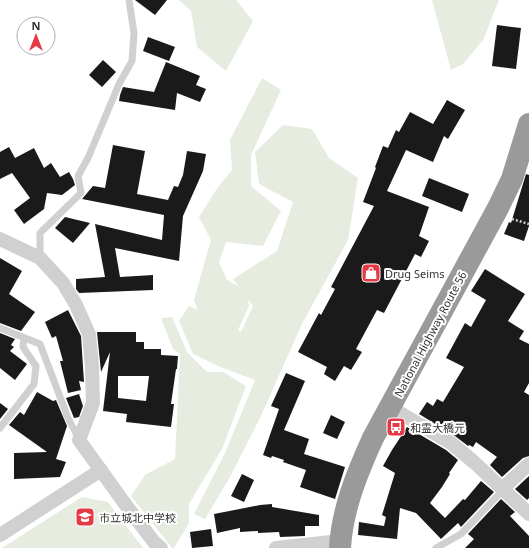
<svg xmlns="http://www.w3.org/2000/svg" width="529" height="548" font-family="'Noto Sans','Noto Sans JP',sans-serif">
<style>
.green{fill:#e6ecdf;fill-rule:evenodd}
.building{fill:#1a1a1a;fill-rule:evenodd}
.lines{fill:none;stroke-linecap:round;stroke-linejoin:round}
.path{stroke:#cdcdcd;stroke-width:2.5;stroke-dasharray:2 2;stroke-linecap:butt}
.lane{stroke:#d0d0d0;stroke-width:7}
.street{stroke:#d0d0d0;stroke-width:14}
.highway{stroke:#9a9a9a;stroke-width:22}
.labels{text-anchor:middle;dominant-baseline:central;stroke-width:4;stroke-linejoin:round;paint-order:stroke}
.poi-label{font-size:11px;fill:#333;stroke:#fff;text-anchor:start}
.street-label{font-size:11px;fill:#333;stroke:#fff}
</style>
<rect width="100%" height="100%" fill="#fff"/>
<g class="green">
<polygon points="179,0 236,0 253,21 226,71 197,47 191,11"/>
<polygon points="432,0 499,0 483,40 463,64 451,70"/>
<path d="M262 78 281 90 251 155V186L281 211 263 246 226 242 219 262 227 280 238 286 233 279 277 251 293 202 259 184 255 152 283 125 312 129 329 158 358 178 348 240 302 324 260 418 230 477 205 519 194 514 225 453 255 380 218 366 193 354 179 321 189 306 198 310 194 300 211 240 199 217 218 187 232 170 230 140ZM248 299 253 306 241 332 238 330 249 306Z"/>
<polygon points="172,317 187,352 207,372 223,372 246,386 222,449 189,504 189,523 174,548 172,548 131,496 145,475 175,459 180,354 173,349 161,318"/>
<polygon points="82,497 108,502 143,548 2,548"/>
</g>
<g class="building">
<polygon points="135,0 167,0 155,15"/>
<polygon points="497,25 521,28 516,69 492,66"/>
<polygon points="148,37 175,47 169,61 143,51"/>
<polygon points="103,60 116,72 102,87 89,75"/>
<polygon points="166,62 200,76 196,85 206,89 200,102 177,93 175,110 119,101 120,95 123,87 154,92"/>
<polygon points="447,100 465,110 448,139 444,136 433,162 406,150 387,191 429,207 419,236 429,241 421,257 415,254 384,313 377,310 356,349 362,352 351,370 344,366 335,381 324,374 327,367 298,352 319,313 321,315 335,289 331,287 374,206 363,202 376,168 375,167 383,146 388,148 396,130 399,132 410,112 433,124"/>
<polygon points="113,145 145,151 137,194 168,200 174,186 178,187 183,175 187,151 206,154 203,171 183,216 179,261 115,248 120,277 153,275 153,290 79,293 76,289 76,279 105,277 95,224 162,240 164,215 82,199 93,186 105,188"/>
<polygon points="9,147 15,158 34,148 44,168 51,163 60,177 69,172 73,179 75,185 62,195 47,193 44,209 24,224 14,210 30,198 12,173 0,179 0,152"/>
<polygon points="526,174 529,175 529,226 524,241 504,234 509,222 511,223"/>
<polygon points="429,178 469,194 462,212 422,196"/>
<polygon points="65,217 90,223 73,243 55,228"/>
<polygon points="0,258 22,271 9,294 35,312 21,331 0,323"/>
<polygon points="485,269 525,294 508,321 524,331 519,339 529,344 529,383 524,392 529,395 529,456 523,458 502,477 490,465 497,457 476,442 473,447 469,445 468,446 455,436 419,414 427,402 433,406 437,399 443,402 464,367 446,358 465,323 471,327 486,300 471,291"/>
<polygon points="68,310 81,336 84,382 79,381 81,390 68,393 60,361 63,361 56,336 52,338 45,322"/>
<path d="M97 332H136V342H144V349H161V355L178 356 177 369H176L171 404H174L171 427 126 422 127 414 103 411 110 352 101 372ZM118 376H149L146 401 118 398Z"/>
<polygon points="0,333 15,339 11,345 14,347 10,351 27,364 15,380 0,368"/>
<polygon points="286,373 305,381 284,430 309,439 304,454 345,467 335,499 300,487 306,470 283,462 284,460 272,456 271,458 263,455 279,409 271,406"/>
<polygon points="37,392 53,401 56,400 67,426 56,459 66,462 60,477 14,479 14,453 47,452 9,425 20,412 24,415"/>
<polygon points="79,394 83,406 79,417 74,418 66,398"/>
<polygon points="0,403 8,409 0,419"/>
<polygon points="331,415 345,422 337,439 323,433"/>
<polygon points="407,427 446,450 458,460 449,473 450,474 442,487 430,503 445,518 463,499 465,500 481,481 494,492 461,527 458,523 441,539 416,513 400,508 397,539 358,535 359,522 384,526 386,517 382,515 395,473 383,466 392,450"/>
<polygon points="242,474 254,480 244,502 231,496"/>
<polygon points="529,476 529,498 527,500 515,489"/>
<polygon points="501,499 515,512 510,516 529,536 529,548 465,548 474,539 468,534"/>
<polygon points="272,504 272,507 319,515 319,526 305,526 305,536 280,537 279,532 258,533 258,531 240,532 240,528 217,533 214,514 260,505"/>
<polygon points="211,529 213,546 192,548 190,532"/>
</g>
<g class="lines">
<polyline class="path" points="512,219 529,224"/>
<g class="lane">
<polyline points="40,258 40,233 81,193 78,176 88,158 119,84 132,61 134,33 129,0"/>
<polyline points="0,328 40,344 68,418 79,439"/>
<polyline points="0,428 34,384 36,366 23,347 24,338"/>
<polyline points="436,548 461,534 503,490"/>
</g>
<g class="street">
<polyline points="0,239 40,258 63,283 76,305 89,334 92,367 93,403 79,440 128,508 154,542 161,548"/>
<polyline points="390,407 451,443 475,463 529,514"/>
<polyline points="502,489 529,464"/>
<polyline points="0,535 101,470"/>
<polyline points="276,548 340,541"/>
</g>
<path class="highway" d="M340 548C342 510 357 473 373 438L498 208 512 179 529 124"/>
</g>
<defs>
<symbol id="shop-square" viewBox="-11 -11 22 22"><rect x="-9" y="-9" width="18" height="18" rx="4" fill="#e63946" stroke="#fff"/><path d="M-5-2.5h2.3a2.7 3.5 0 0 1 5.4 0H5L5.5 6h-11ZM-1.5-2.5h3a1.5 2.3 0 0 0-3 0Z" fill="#fff"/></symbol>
<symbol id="bus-square" viewBox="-11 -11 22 22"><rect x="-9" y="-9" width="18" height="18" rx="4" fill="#e63946" stroke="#fff"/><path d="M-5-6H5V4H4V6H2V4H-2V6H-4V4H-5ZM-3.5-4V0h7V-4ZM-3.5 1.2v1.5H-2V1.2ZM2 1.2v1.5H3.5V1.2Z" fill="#fff"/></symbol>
<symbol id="school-square" viewBox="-11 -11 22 22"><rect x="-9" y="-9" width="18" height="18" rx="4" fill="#e63946" stroke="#fff"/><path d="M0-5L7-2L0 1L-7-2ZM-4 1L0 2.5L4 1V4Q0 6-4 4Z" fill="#fff"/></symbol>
</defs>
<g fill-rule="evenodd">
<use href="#shop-square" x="360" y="262" width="22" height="22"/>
<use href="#bus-square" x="385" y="416" width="22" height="22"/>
<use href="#school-square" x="74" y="506" width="22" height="22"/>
</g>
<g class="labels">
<g class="poi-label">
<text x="385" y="273">Drug Seims</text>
<text x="410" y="427">和霊大橋元</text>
<text x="99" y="517">市立城北中学校</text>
</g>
<g class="street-label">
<text transform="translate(430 334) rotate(-62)">National Highway Route 56</text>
</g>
</g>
<g transform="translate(36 36)"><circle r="19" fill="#ffffff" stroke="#adadad"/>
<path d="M0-3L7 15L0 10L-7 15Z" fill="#e63946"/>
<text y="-6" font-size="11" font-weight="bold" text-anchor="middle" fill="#333333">N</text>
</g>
</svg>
